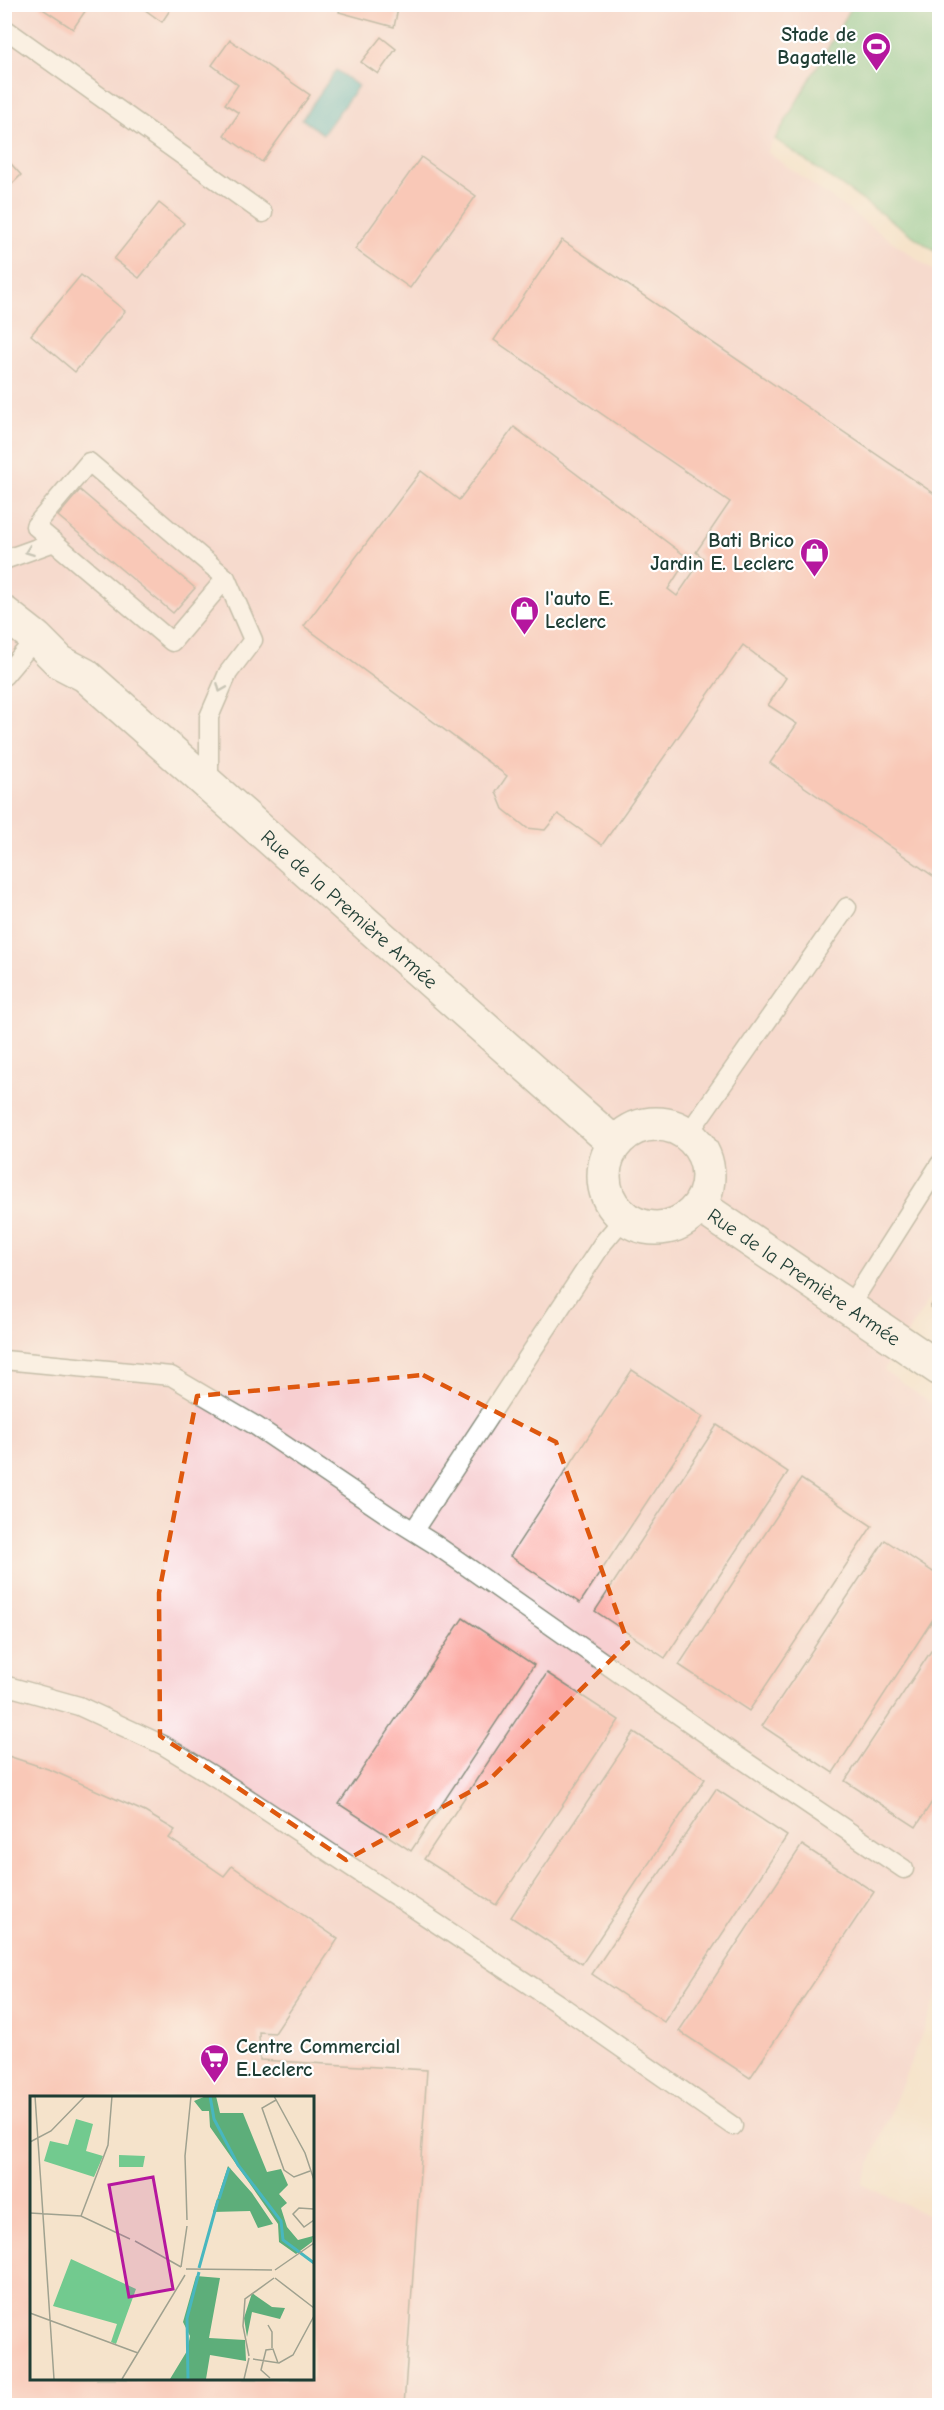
<svg xmlns="http://www.w3.org/2000/svg" width="944" height="2410" font-family="'Comic Neue',sans-serif">
<style>
.built{fill:#f7cfd1;fill-rule:evenodd}
.green{fill:#72ca8f;stroke:#488462;stroke-width:1.5}
.water{fill:#48b7bf;stroke:#347a7a;stroke-width:1.5}
.building{fill:#fca69f;fill-rule:evenodd}
.lines{fill:none;stroke-linecap:round;stroke-linejoin:round}
.service-casing{stroke:#8a9080;stroke-width:21}
.tertiary-casing{stroke:#8a9080;stroke-width:36}
.service{stroke:#fff;stroke-width:18}
.tertiary{stroke:#fff;stroke-width:33}
.oneway{stroke:#8f9e9a}
.marked{fill:none;stroke:#de580e;stroke-width:4.5;stroke-dasharray:12 8;stroke-linejoin:round}
.labels{text-anchor:middle;dominant-baseline:central;stroke-width:4.5;stroke-linejoin:round;paint-order:stroke}
.poi-label{font-size:20px;font-weight:bold;fill:#1f3d34;stroke:#fff;text-anchor:end}
.street-label{font-size:20px;fill:#1f3d34;stroke:#fff}
.inset-river{fill:none;stroke:#48b7bf;stroke-width:3}
.inset-road{fill:none;stroke:#9fa18f;stroke-width:1.5}
.view{fill:#b5179e;fill-opacity:0.15;stroke:#b5179e;stroke-width:3}
.inset-edge{fill:none;stroke:#1f3d34;stroke-width:3}
</style>
<rect width="100%" height="100%" fill="#fff"/>
<filter id="ink" filterUnits="userSpaceOnUse"><feTurbulence type="fractalNoise" baseFrequency=".0167" numOctaves="2"/><feDisplacementMap in="SourceGraphic" scale="12" xChannelSelector="R" yChannelSelector="G"/><feConvolveMatrix kernelMatrix="1 2 1 2 8 2 1 2 1" color-interpolation-filters="sRGB"/></filter>
<filter id="wash" filterUnits="userSpaceOnUse"><feTurbulence type="fractalNoise" baseFrequency=".008" numOctaves="4" result="noise"/><feDisplacementMap in="SourceGraphic" scale="24" xChannelSelector="R" yChannelSelector="G"/><feGaussianBlur stdDeviation="1.35" result="paint"/><feColorMatrix in="noise" values="0 0 0 0 0 0 0 0 0 0 0 0 0 0 0 0 0 1.4 0 .05"/><feComposite in="paint" operator="in"/></filter>
<g filter="url(#wash)">
<rect width="100%" height="100%" fill="#f5e3cb"/>
<path class="built" d="M5 5H853L767 152 939 275V1284L884 1370 939 1409 940 1988 862 2184 939 2221V2405L5 2406ZM32 2098H312V2378H32Z"/>
<polygon class="green" points="853,5 939,5 939,254 775,139"/>
<polygon class="water" points="336,70 358,86 323,134 302,119"/>
<g id="blocks">
<g class="building">
<polygon points="39,4 90,4 73,29 38,6"/>
<polygon points="137,4 174,4 162,22"/>
<polygon points="341,4 399,4 394,27 339,12"/>
<polygon points="381,37 396,49 378,74 361,62"/>
<polygon points="230,40 310,95 262,162 224,135 239,113 225,104 238,85 212,65"/>
<polygon points="4,156 21,175 4,192"/>
<polygon points="421,157 476,196 410,288 355,249"/>
<polygon points="159,203 184,223 139,278 114,259"/>
<polygon points="562,240 939,497 939,880 770,763 797,724 768,705 786,678 743,645 602,845 558,814 545,830 527,828 503,809 496,792 507,776 304,626 421,471 459,500 514,427 688,558 668,589 677,596 703,558 696,552 730,502 494,340"/>
<polygon points="81,275 125,311 75,372 31,335"/>
<polygon points="80,490 195,588 173,613 58,516"/>
<polygon points="938,1296 939,1297 939,1314 930,1307"/>
<polygon points="632,1370 703,1417 580,1603 510,1556"/>
<polygon points="717,1425 788,1472 665,1658 595,1611"/>
<polygon points="801,1479 872,1526 749,1711 679,1665"/>
<polygon points="885,1540 939,1576 939,1610 833,1773 762,1726"/>
<polygon points="463,1618 534,1665 411,1851 339,1804"/>
<polygon points="939,1639 939,1791 916,1827 845,1781"/>
<polygon points="547,1673 619,1720 496,1905 424,1859"/>
<polygon points="634,1732 705,1779 582,1964 511,1917"/>
<path d="M8 1756 51 1770 145 1812 175 1830 169 1838 224 1876 232 1866 338 1939 275 2033 259 2032 260 2060 427 2070 404 2406H4V1769ZM32 2098H312V2379H32Z"/>
<polygon points="716,1789 787,1836 664,2022 592,1974"/>
<polygon points="802,1845 874,1892 750,2078 679,2031"/>
</g>
</g>
</g>
<g filter="url(#ink)">
<use href="#blocks" fill-opacity="0" stroke="#8a9080" stroke-width="1.5"/>
<g class="lines">
<defs>
<g id="service">
<polyline points="4,28 263,213"/>
<polyline points="4,560 54,542"/>
<polyline points="4,676 36,638"/>
<polyline points="209,785 209,717 228,673 253,640 226,578 89,462 35,526 172,642 226,578"/>
<polyline points="688,1134 847,907"/>
<polyline points="849,1307 940,1164"/>
<polyline points="4,1360 171,1376 256,1426 391,1517 436,1545 730,1751 904,1869"/>
<polyline points="414,1530 603,1243 624,1218"/>
<polyline points="4,1685 79,1706 163,1745 220,1780 560,2005 733,2126"/>
</g>
<g id="tertiary">
<path id="s1" d="M4 613 36 638 60 662 85 675 614 1143"/>
<circle cx="656" cy="1176" r="52"/>
<path id="s2" d="M700 1206 940 1369"/>
</g>
</defs>
<use href="#service" class="service-casing"/>
<use href="#tertiary" class="tertiary-casing"/>
<use href="#service" class="service"/>
<use href="#tertiary" class="tertiary"/>
</g>
<defs><path id="oneway-chevron" d="M-2-3.5L2.5 0L-2 3.5" fill="none" stroke-width="1.6" stroke-linecap="round" stroke-linejoin="round" transform="scale(1.5)"/></defs>
<g class="oneway">
<use href="#oneway-chevron" transform="translate(29 551) rotate(160)"/>
<use href="#oneway-chevron" transform="translate(221 688) rotate(113)"/>
</g>
</g>
<path d="M0 0H944V2410H0ZM423 1375 556 1442 628 1643 486 1783 346 1860 160 1736 159 1593 197 1396Z" fill="#f5e3cb" fill-opacity=".55" fill-rule="evenodd"/>
<path class="marked" d="M423 1375 556 1442 628 1643 486 1783 346 1860 160 1736 159 1593 197 1396Z"/>
<defs>
<symbol id="stadium-pin" viewBox="-11 -11 22 30"><path d="M0 17L-7.5 6A9.5 9.5 0 1 1 7.5 6Z" fill="#b5179e" stroke="#fff"/><path d="M0-5a6.5 5 0 1 0 0 10a6.5 5 0 1 0 0-10ZM-3.5-1.8h7v3.6h-7Z" fill="#fff"/></symbol>
<symbol id="shop-pin" viewBox="-11 -11 22 30"><path d="M0 17L-7.5 6A9.5 9.5 0 1 1 7.5 6Z" fill="#b5179e" stroke="#fff"/><path d="M-5-2.5h2.3a2.7 3.5 0 0 1 5.4 0H5L5.5 6h-11ZM-1.5-2.5h3a1.5 2.3 0 0 0-3 0Z" fill="#fff"/></symbol>
<symbol id="supermarket-pin" viewBox="-11 -11 22 30"><path d="M0 17L-7.5 6A9.5 9.5 0 1 1 7.5 6Z" fill="#b5179e" stroke="#fff"/><path d="M-6-5.5h2.5l.6 2H6L4.5 2H-2.5L-4.4-4H-6ZM-1.5 3.2a1.3 1.3 0 1 0 .1 0ZM3 3.2a1.3 1.3 0 1 0 .1 0Z" fill="#fff"/></symbol>
</defs>
<g fill-rule="evenodd">
<use href="#stadium-pin" x="860" y="30" width="33" height="45"/>
<use href="#shop-pin" x="798" y="536" width="33" height="45"/>
<use href="#shop-pin" x="508" y="594" width="33" height="45"/>
<use href="#supermarket-pin" x="198" y="2042" width="33" height="45"/>
</g>
<g class="labels">
<g class="poi-label">
<text x="856" y="34">Stade de<tspan x="856" dy="23">Bagatelle</tspan></text>
<text x="794" y="540">Bati Brico<tspan x="794" dy="23">Jardin E. Leclerc</tspan></text>
<text x="545" y="598" text-anchor="start">l'auto E.<tspan x="545" dy="23">Leclerc</tspan></text>
<text x="236" y="2046" text-anchor="start">Centre Commercial<tspan x="236" dy="23">E.Leclerc</tspan></text>
</g>
<g class="street-label">
<text stroke="none"><textPath href="#s1" startOffset="456">Rue de la Première Armée</textPath></text>
<text stroke="none"><textPath href="#s2" startOffset="126">Rue de la Première Armée</textPath></text>
</g>
</g>
<g transform="translate(30 2096)">
<rect width="284" height="284" fill="#f5e3cb"/>
<path d="M46 23 63 28 56 55 73 60 64 81 14 65 20 45 38 49ZM89 59 115 60 113 71H89ZM41 163 106 193 86 248 81 246 87 228 23 210Z" fill="#72ca8f"/>
<path d="M176 0H186L190 17H213L237 76 251 73 258 89 249 98 257 107 251 112 257 131 268 144 283 140 282 146 266 158 249 146 248 128 180 31 179 15H172L164 5ZM198 70 222 97 243 128 228 132 220 115 183 116ZM166 180 190 182 179 242 215 244 216 265 180 259 176 283H140L157 255 160 240 153 226ZM222 197 242 211 255 212 250 223 222 216 217 241 214 222Z" fill="#5dae7a"/>
<path class="inset-river" d="M180 0 184 23 208 69 251 125 253 144 284 167M189 103 199 72M169 172 188 104M158 283 157 222 169 176"/>
<path class="inset-road" d="M5 0 24 283M244 0 275 57 284 84M246 4 232 12 254 74 264 81 280 75M0 46 21 35 55 0M284 113 269 112 263 118 274 131 284 124M0 117 51 120 100 143M51 120 78 49 82 0M157 124 155 60 161 0M105 145 151 171M151 171 157 130M156 173 242 174M245 174 284 147M245 182 284 212M0 217 108 257M238 229 242 236V252M219 260 213 230 215 203 244 182M223 263 249 267 263 259 284 220M240 282 231 274 236 254 243 253 248 267M92 283 155 179M214 283 219 262"/>
<path class="view" d="M123 81 143 193 99 201 79 89Z"/>
<rect width="284" height="284" class="inset-edge"/>
</g>
<rect width="944" height="2410" fill="none" stroke="#fff" stroke-width="24"/>
</svg>
